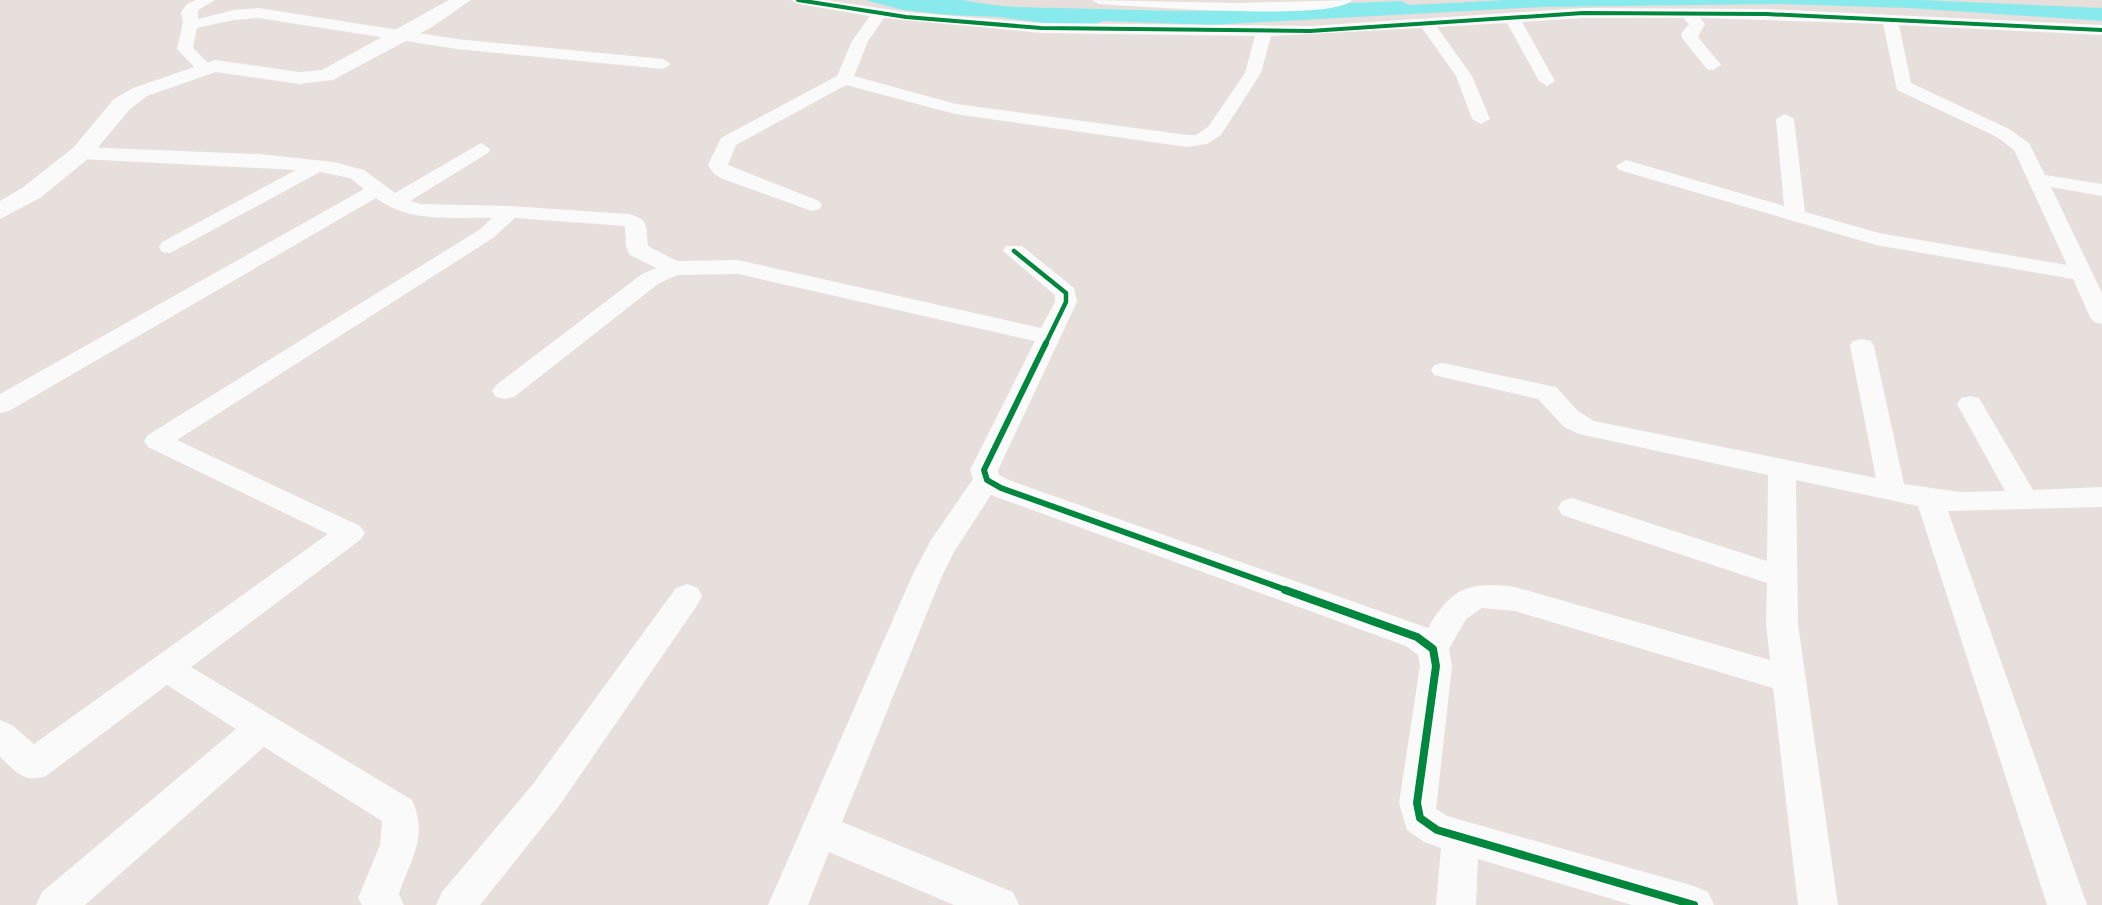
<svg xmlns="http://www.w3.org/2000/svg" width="2102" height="905" font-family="Roboto,sans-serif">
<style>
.water{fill:#89eaee}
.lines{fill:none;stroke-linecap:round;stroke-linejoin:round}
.canal{fill:#89eaee;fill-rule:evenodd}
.street{fill:#fbfafa;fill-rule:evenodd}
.secondary{fill:#fbfafa;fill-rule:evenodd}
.cycleway-far3-casing{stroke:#fff;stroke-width:6}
.cycleway-far2-casing{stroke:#fff;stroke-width:8}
.cycleway-far1-casing{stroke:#fff;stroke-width:10}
.cycleway-casing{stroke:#fff;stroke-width:11}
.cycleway-far3{stroke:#00873e;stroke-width:4}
.cycleway-far2{stroke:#00873e;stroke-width:4.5}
.cycleway-far1{stroke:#00873e;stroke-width:6}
.cycleway{stroke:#00873e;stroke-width:8}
</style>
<rect width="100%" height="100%" fill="#e6dfdc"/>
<polygon class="water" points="865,0 934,0 1016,7 1179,11 1312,10 1507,0 1922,0 2102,8 2102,21 1908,8 1777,4 1542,7 1209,25 949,15 903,10"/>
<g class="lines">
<g class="canal">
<path d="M924 0H962L1052 15 1099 13 1107 18C1092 38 959 9 932 5Z"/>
<polygon points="1402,1 1410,6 1408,10 1273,16 1265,11 1273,6"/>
</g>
<g class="street">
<polygon points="196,0 215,0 198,10 198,19 234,10 258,8 457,39 663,59 671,64 663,69 457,49 258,18 234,20 197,28 193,48 213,68 205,73 199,72 177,49 183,22 181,12 187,4"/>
<path d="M791 0H826L906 12 1041 23 1310 26 1583 8 1766 9 2102 25V35L1899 25 1911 83 2009 129 2029 143 2045 175 2102 184V196L2051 187 2102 293V324L2094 322 2090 317 2073 279 1876 245 1619 170 1616 166 1626 160 1784 206 1776 119 1785 114 1794 119 1805 212 1879 233 2067 265 2014 150 1997 137 1897 90 1883 24 1700 18 1705 24 1698 37 1721 65 1713 70 1707 69 1682 38 1681 34 1689 24 1683 18H1583L1522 22 1555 81 1547 86 1539 81 1507 23 1437 27 1472 76 1490 119 1481 124 1472 119 1456 76 1422 28 1271 36 1261 73 1221 135 1207 144 1187 147 955 114 846 85 736 145 728 165 819 201 822 205 819 209 812 211 723 179 714 174 708 165 721 138 837 76 852 41 870 16 798 4ZM884 18 1041 33 1255 36 1245 73 1208 127 1196 135H1187L956 104 854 76 868 41Z"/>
<path d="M1092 0 1238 3 1352 0C1334 22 1136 6 1099 4Z"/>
<path d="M481 143 490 149 488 153 410 201 421 204 510 206 629 214C650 219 646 228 648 246L677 261 738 260 1041 328 1055 302V295L1003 251 1006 246H1022L1074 288 1077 302 998 470 999 475 1011 481 1428 628C1451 588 1469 581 1515 587L1770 660 1766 624 1767 583 1562 515 1558 508 1562 501 1572 498 1767 561 1768 475 1579 434 1564 427 1538 399 1434 375 1431 370 1434 365 1443 363 1556 387 1578 411 1594 421 1876 478 1850 346 1853 341 1862 339 1871 341 1874 346 1904 484 1960 492 2005 491 1957 404 1961 398 1970 396 1979 398 2033 490 2102 487V507L1948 511 2087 905H2047L1918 506 1796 480 1798 624 1838 905H1798L1773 688 1515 611 1482 608 1466 619 1449 649 1452 666 1436 809 1447 816 1694 886 1708 892 1714 905H1632L1478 859 1476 905H1436L1441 848 1424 842 1407 830 1399 803 1420 666 1418 655 1406 646 991 495 954 552 942 576 842 822 1013 892 1019 905H954L829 852 808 905H768L912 576 931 540 973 479 970 470 1035 341 738 274 677 275 658 284 514 397 505 399 496 397 492 391 496 385 642 274 656 268 630 255 626 247 625 226 515 218 493 238 177 440 360 526 365 533 360 540 191 667 412 800C429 838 410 859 399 894L404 905H362L358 898 380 845 382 821 264 747 85 905H36L42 892 236 729 167 685 46 776C23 784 16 771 0 757V720L12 725 34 744 328 534 148 447 144 441 148 435 479 230 492 218C453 217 408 223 376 198L9 411 0 413V394L364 189 350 178 320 172 170 253 162 252 159 247 162 242 296 170 81 159 72 153 81 147 259 154 334 162 364 170 395 193Z"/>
<polygon points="687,584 698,588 702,596 698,604 559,806 480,905 436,905 442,892 533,784 676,588"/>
</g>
<polygon class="secondary" points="449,0 471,0 432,27 333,80 299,84 216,72 147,96 130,109 89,158 40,198 0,219 0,201 22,188 73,148 114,99 133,88 215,60 299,72 322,70"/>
<defs>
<polyline id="cycleway-far3" points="798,0 906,17 1041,28 1310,31 1583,13 1766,14 2102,30"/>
<polyline id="cycleway-far2" points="1014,251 1066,293 1066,302 1045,345"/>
<polyline id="cycleway-far1" points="1046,343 984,470 987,480 1001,488 1289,591"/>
<polyline id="cycleway" points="1285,590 1417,637 1433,649 1436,666 1417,803 1420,818 1437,830 1694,905"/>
</defs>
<use href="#cycleway-far3" class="cycleway-far3-casing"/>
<use href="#cycleway-far2" class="cycleway-far2-casing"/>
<use href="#cycleway-far1" class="cycleway-far1-casing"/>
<use href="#cycleway" class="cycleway-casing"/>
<use href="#cycleway-far3" class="cycleway-far3"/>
<use href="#cycleway-far2" class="cycleway-far2"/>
<use href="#cycleway-far1" class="cycleway-far1"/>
<use href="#cycleway" class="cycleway"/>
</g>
</svg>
